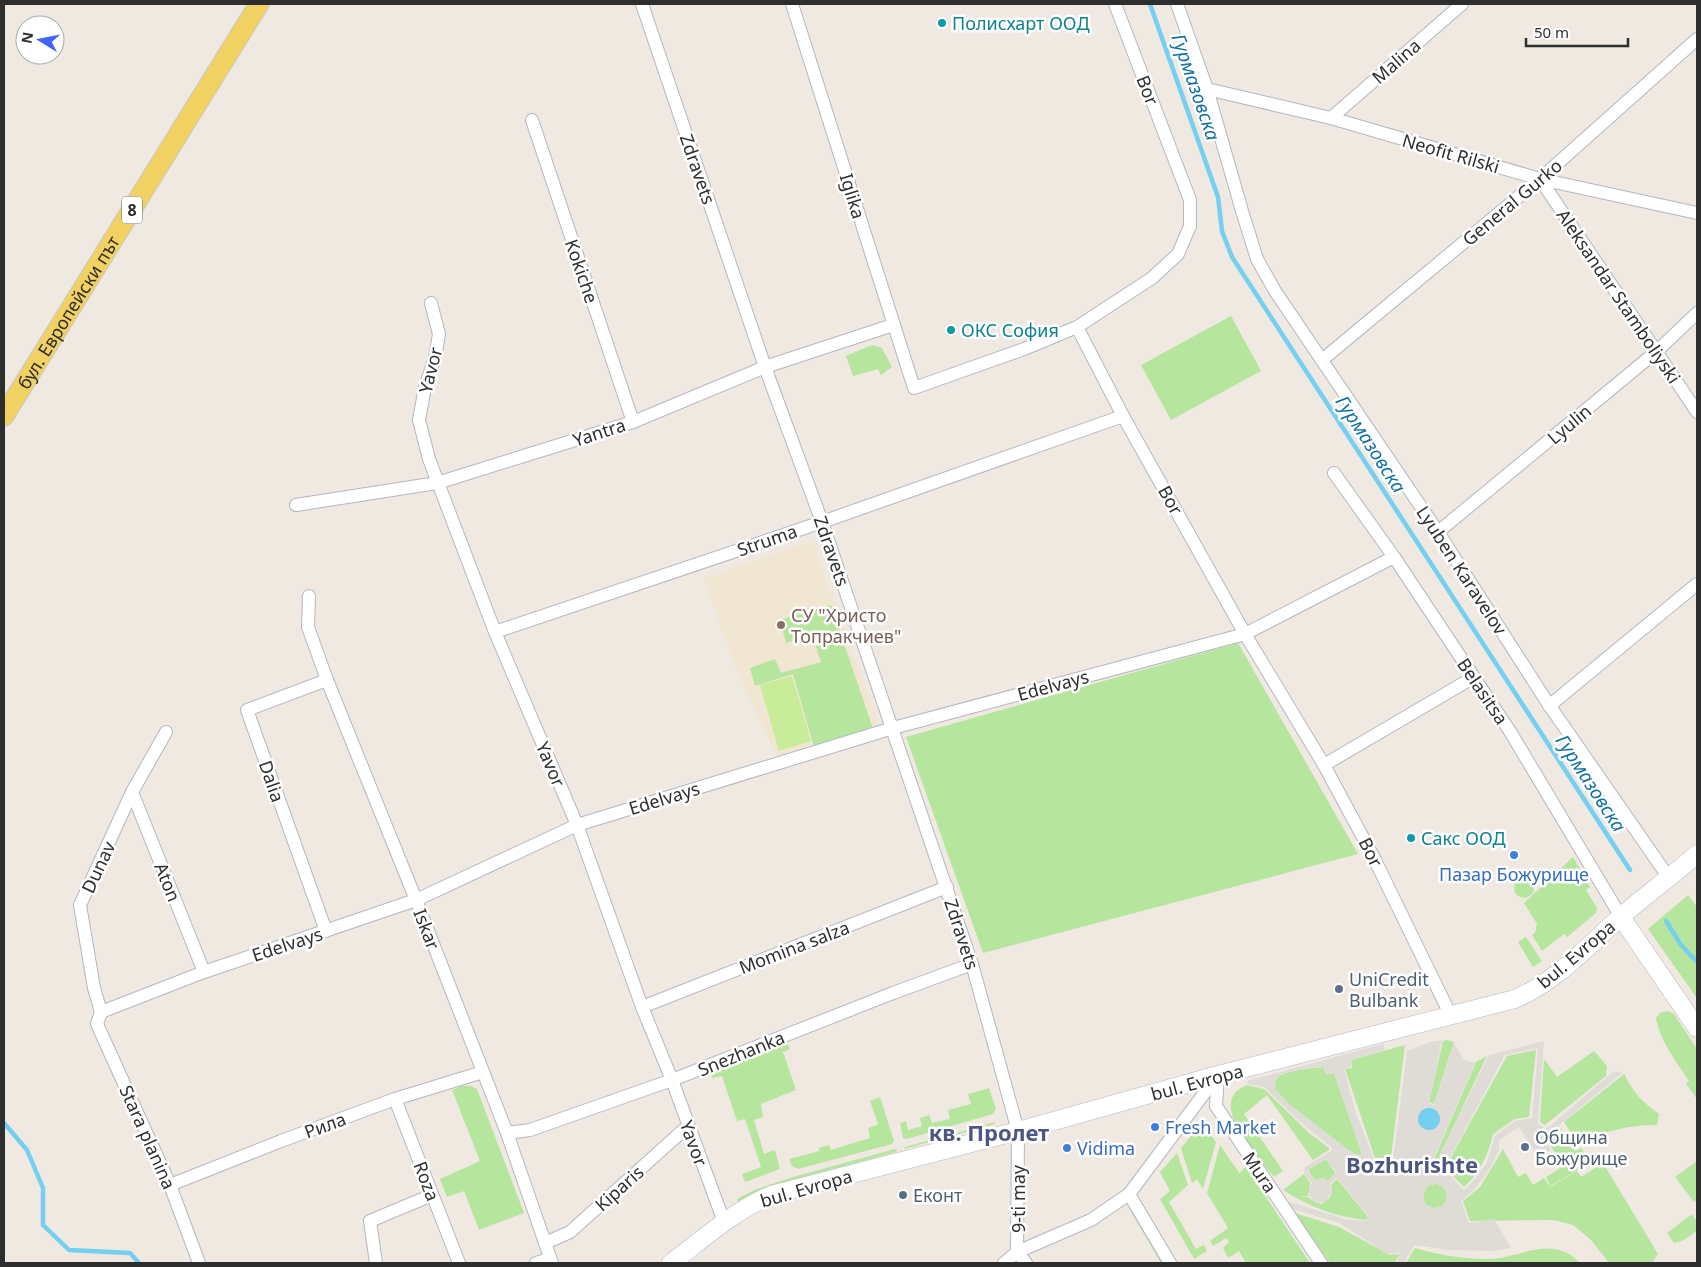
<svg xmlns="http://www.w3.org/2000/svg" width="1701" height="1267" font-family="'Noto Sans',sans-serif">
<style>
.education{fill:#f0e6d1}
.green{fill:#b6e59e}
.pitch{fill:#c9ec9a}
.plaza{fill:#dfdcd8;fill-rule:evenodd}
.water{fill:#75cff0}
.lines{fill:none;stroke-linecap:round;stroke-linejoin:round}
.stream{stroke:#75cff0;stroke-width:4.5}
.street-casing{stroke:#b4b7c1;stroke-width:14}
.secondary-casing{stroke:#b4b7c1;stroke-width:19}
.primary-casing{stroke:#c9c9c9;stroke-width:21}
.street{stroke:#fff;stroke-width:12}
.secondary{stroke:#fff;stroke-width:18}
.primary{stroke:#f2d163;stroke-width:19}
.culture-dot{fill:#0f9aa8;stroke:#fff;stroke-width:2}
.education-dot{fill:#8d6e63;stroke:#fff;stroke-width:2}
.shop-dot{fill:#3f7fe0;stroke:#fff;stroke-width:2}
.service-dot{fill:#5c6f8a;stroke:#fff;stroke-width:2}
.labels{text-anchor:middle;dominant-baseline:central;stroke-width:5;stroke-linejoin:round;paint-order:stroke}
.shield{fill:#fff;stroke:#6d6d6d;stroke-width:1}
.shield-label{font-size:16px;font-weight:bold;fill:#2e2e2e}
.culture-label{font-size:18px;fill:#0d838f;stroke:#fff;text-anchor:start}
.street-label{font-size:18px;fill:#2e2e2e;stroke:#fff}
.education-label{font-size:18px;fill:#785e54;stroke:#fff;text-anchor:start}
.shop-label{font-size:18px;fill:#366cbe;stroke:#fff;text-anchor:start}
.service-label{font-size:18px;fill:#4e5e75;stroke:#fff;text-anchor:start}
.water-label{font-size:19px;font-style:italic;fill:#0d6fa3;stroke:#fff}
.district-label{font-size:22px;font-weight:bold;fill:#4d5680;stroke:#fff}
</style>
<rect width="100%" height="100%" fill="#efe9e1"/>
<polygon class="education" points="812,541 880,728 778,757 737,672 704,579"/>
<g class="green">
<polygon points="1231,316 1261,371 1171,420 1141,365"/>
<polygon points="872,345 882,348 892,367 881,375 878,369 853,376 846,356"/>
<polygon points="831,605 873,729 814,747 793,674 755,686 750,668 775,659 781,673 821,662 812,635 786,643 780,620"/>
<polygon points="1238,643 1358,854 983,953 906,737"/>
<polygon points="1573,857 1590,887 1586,890 1597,908 1596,913 1567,937 1564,934 1542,951 1532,935 1535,933 1537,924 1524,903"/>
<circle cx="1524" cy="888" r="10"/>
<polygon points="1688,895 1697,907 1697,998 1648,929"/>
<polygon points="1526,937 1542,961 1533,967 1518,942"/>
<path d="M1668 1011 1674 1014 1697 1049V1099L1686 1084 1689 1081C1676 1061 1660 1041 1656 1018L1660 1013Z"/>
<polygon points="1447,1040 1454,1042 1434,1104 1429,1102 1443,1041"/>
<polygon points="784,1044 788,1045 790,1049 783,1052 796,1090 761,1104 763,1117 754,1120 764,1154 775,1150 780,1169 745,1182 742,1174 761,1167 745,1119 737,1121 722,1076 712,1078 711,1072"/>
<polygon points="1405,1045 1391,1157 1375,1158 1345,1069 1352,1068 1351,1060"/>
<path d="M1536 1050 1529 1117 1515 1119 1493 1134C1488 1155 1480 1173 1464 1187L1445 1168 1507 1056Z"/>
<polygon points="1594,1051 1607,1066 1606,1076 1545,1125 1540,1122 1544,1059 1557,1077"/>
<polygon points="1487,1056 1434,1167 1431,1166 1476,1062"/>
<path d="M1324 1067 1334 1073 1362 1154 1357 1155 1347 1149 1289 1104 1275 1089C1275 1087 1275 1084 1275 1081 1279 1070 1313 1068 1324 1067Z"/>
<path d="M1624 1074C1635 1094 1640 1100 1659 1114L1657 1125C1627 1125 1605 1131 1578 1144L1564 1122Z"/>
<path d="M1247 1085 1264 1089 1309 1133 1329 1148V1150L1313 1160 1267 1095 1244 1114 1283 1171 1274 1177C1261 1160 1214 1112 1237 1091 1240 1088 1244 1087 1247 1085Z"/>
<polygon points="462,1086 471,1086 477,1089 524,1213 479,1230 464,1191 447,1197 440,1179 480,1161 452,1090"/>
<polygon points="989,1088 996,1109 993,1114 907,1139 903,1138 900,1123 906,1121 908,1130 922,1126 920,1118 929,1115 932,1123 950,1119 948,1110 971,1104 968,1094"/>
<polygon points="880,1097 894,1141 892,1144 798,1169 792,1166 789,1159 819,1151 819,1148 829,1145 831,1150 870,1138 868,1128 877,1125 878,1124 870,1101"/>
<polygon points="995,1122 995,1124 904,1149 905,1147"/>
<polygon points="1202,1123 1216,1142 1203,1189 1197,1179 1192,1183 1181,1148"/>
<polygon points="1559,1126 1575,1151 1581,1148 1586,1156 1575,1164 1578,1170 1550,1186 1546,1177 1564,1166 1546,1139"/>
<polygon points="1220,1145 1239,1173 1246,1167 1310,1263 1246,1263 1239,1251 1228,1258 1223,1248 1229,1242 1226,1238 1213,1246 1210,1241 1228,1228 1207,1193"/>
<polygon points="895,1149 897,1150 896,1152 770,1186 738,1202 737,1199 754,1190 793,1177"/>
<polygon points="1503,1149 1518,1177 1526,1173 1533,1185 1544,1178 1550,1187 1577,1171 1581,1177 1603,1163 1658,1254 1652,1263 1609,1263 1591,1240 1573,1225 1554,1220 1470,1221 1463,1201 1480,1187"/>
<polygon points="1177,1153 1188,1185 1169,1202 1196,1249 1204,1245 1207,1251 1194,1259 1160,1199 1170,1191 1160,1172"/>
<polygon points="1326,1159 1335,1173 1328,1181 1324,1178 1315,1180 1309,1172 1309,1169"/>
<polygon points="1697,1161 1697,1200 1694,1202 1675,1177"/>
<path d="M1304 1174 1310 1183 1308 1196 1297 1197H1308L1315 1202 1322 1204C1331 1198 1333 1195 1331 1185L1337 1179 1368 1217 1366 1220C1335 1217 1308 1206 1283 1190Z"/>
<circle cx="1435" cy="1196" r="12"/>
<polygon points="1130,1210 1134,1210 1165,1263 1161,1263"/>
<polygon points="1295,1213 1339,1227 1390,1255 1400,1254 1394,1263 1330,1263"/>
<polygon points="1692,1214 1697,1222 1697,1231 1682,1241 1674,1243 1667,1233"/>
<path d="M1415 1248C1439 1255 1464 1259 1488 1259 1521 1259 1551 1233 1580 1263H1406Z"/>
</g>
<polygon class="pitch" points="792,676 811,741 779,751 760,685"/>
<path class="plaza" d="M1442 1040 1429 1103 1434 1105 1454 1043 1464 1060 1475 1063 1430 1166 1433 1169 1489 1055 1544 1041 1538 1123 1546 1129 1614 1071 1622 1073 1544 1138 1551 1150 1538 1158 1519 1127 1499 1140V1150L1491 1167 1475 1189 1461 1201 1469 1223 1494 1219 1511 1248 1494 1251 1448 1250 1414 1245 1404 1263H1396L1401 1252 1392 1254 1386 1253 1339 1223 1293 1209 1287 1201 1348 1220 1366 1221 1369 1217 1337 1178 1330 1184 1331 1193 1325 1202H1316L1309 1196V1188L1312 1182 1311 1183 1304 1173 1305 1167 1331 1151 1332 1148 1298 1120 1264 1087 1248 1084 1247 1081 1383 1044 1385 1050 1350 1060 1351 1067 1344 1069 1355 1110 1374 1160 1393 1159 1407 1051 1430 1042ZM1538 1048 1532 1118 1515 1121 1495 1136 1486 1164 1475 1179 1464 1190 1444 1169 1505 1055ZM1323 1067 1326 1075 1334 1073 1362 1154 1357 1155 1347 1149 1289 1104 1275 1089 1276 1080 1281 1074 1308 1068ZM1326 1159 1336 1172 1328 1181 1324 1178 1315 1180 1308 1172 1309 1169ZM1436 1184 1444 1188 1447 1198 1444 1205 1433 1208 1429 1207 1424 1201V1193L1428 1186Z"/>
<circle class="water" cx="1429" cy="1119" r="11"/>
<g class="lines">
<g class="stream">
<polyline points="1150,4 1218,197 1222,231 1232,257 1630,870"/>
<polyline points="1666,921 1681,945 1697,962"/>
<polyline points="4,1123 27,1150 43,1188 43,1225 69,1250 130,1253 139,1263"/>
</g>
<defs>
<g id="street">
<polyline points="642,4 765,367 822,522 972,964 1018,1131 1017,1252 1026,1263"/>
<polyline points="792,4 914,388 1024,349 1077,327"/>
<polyline points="1115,4 1190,200 1190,226 1178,254 1152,278 1077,327 1123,416 1245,634 1324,765 1374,858 1451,1016"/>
<polyline points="1177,4 1207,89 1242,211 1257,259 1275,291 1438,532 1547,702 1669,878"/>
<polyline points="1207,89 1331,118 1540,179 1697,213"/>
<polyline points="1331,118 1462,4"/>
<polyline points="532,120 633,422"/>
<polyline points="1540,179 1697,412"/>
<polyline points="431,303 439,334 435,358 425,387 419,420 429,459 495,632 577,825 642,1007 672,1080 724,1222"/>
<polyline points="1322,360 1540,179 1697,39"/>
<polyline points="1334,473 1394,557 1511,733 1621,917"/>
<polyline points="296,505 437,483 633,422 765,367 893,325"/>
<polyline points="1438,532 1657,351 1697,313"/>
<polyline points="309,596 308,627 327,680 416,900 507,1133 552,1263"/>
<polyline points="495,632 822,522 1123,416"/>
<polyline points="1549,706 1697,584"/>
<polyline points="1324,765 1474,677"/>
<polyline points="132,792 204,972"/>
<polyline points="326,931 247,710 327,680"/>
<polyline points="642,1007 947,887"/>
<polyline points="101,1012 204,972 416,900 577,825 893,728 1245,634 1394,557"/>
<polyline points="101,1012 94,988 80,905 132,792 166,732"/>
<polyline points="101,1012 97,1024 170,1185 199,1263"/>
<polyline points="1218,1075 1216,1106 1321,1263"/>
<polyline points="395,1099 459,1263"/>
<polyline points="507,1133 530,1130 672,1080 893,993 972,964"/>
<polyline points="170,1185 281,1141 395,1099 483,1072"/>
<polyline points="1129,1194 1170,1263"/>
<polyline points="545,1243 570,1232 688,1126"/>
<polyline points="376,1263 370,1221 432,1195"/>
<polyline points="536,1263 549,1259"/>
<polyline points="1004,1263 1017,1252 1091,1220 1129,1194 1218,1075"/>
</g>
<g id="secondary">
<polyline points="1621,917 1697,1028"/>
<path d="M671 1263C703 1239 734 1211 771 1195L1018 1131 1218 1075 1515 999C1555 982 1585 949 1617 920 1643 897 1671 877 1697 854"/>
</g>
<g id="primary">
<path id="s1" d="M4 416 259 4"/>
</g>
</defs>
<use href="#street" class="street-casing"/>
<use href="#secondary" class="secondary-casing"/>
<use href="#primary" class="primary-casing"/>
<use href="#street" class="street"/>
<use href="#secondary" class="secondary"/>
<use href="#primary" class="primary"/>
</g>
<g class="culture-dot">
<circle cx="942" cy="23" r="5"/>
<circle cx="951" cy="330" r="5"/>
<circle cx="1411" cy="838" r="5"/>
</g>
<circle class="education-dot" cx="781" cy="625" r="5"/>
<g class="shop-dot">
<circle cx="1514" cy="855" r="5"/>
<circle cx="1155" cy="1127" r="5"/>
<circle cx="1067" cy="1148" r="5"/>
</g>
<g class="service-dot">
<circle cx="1339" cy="989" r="5"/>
<circle cx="1525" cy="1147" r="5"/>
<circle cx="903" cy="1195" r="5"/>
</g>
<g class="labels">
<rect class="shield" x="122" y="196.5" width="20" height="27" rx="4"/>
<g class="shield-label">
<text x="132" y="210">8</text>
</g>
<g class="culture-label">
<text x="952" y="23">Полисхарт ООД</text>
<text x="961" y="330">ОКС София</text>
<text x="1421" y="838">Сакс ООД</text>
</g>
<g class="street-label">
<text transform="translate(1396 61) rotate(-41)">Malina</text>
<text transform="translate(1148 90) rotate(69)">Bor</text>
<text transform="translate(1451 153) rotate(16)">Neofit Rilski</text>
<text transform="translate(698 169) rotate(71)">Zdravets</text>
<text transform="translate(853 196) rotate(73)">Iglika</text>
<text transform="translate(1512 202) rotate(-40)">General Gurko</text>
<text transform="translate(582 271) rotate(71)">Kokiche</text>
<text transform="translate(1619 296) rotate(56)">Aleksandar Stamboliyski</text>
<text stroke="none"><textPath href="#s1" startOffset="122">бул. Европейски път</textPath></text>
<text transform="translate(430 370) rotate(-76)">Yavor</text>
<text transform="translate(1569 424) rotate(-40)">Lyulin</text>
<text transform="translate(599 432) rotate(-18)">Yantra</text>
<text transform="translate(1171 500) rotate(61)">Bor</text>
<text transform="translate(767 540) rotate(-19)">Struma</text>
<text transform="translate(832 551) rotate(71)">Zdravets</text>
<text transform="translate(1462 570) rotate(57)">Lyuben Karavelov</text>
<text transform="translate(1053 685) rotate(-15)">Edelvays</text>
<text transform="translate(1483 691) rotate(56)">Belasitsa</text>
<text transform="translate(551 764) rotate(67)">Yavor</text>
<text transform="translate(272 781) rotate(71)">Dalia</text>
<text transform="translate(664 798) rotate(-17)">Edelvays</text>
<text transform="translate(1371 852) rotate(63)">Bor</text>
<text transform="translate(98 867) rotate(-65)">Dunav</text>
<text transform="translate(168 882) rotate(68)">Aton</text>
<text transform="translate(427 929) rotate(69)">Iskar</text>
<text transform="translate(962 934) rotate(72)">Zdravets</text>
<text transform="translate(287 944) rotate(-18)">Edelvays</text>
<text transform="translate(794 947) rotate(-21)">Momina salza</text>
<text transform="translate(1576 954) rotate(-40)">bul. Evropa</text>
<text transform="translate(741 1053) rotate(-22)">Snezhanka</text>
<text transform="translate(1197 1082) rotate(-15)">bul. Evropa</text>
<text transform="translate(325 1125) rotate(-20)">Рила</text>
<text transform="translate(148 1137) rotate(66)">Stara planina</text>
<text transform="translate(694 1143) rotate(70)">Yavor</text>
<text transform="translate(1260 1172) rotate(56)">Mura</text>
<text transform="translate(427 1181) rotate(69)">Roza</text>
<text transform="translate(619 1188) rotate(-42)">Kiparis</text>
<text transform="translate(806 1188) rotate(-16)">bul. Evropa</text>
<text transform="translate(1018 1199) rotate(-90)">9-ti may</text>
</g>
<g class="education-label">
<text x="791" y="615">СУ "Христо<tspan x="791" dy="21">Топракчиев"</tspan></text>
</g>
<g class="shop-label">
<text x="1514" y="874" text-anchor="middle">Пазар Божурище</text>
<text x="1165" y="1127">Fresh Market</text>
<text x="1077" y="1148">Vidima</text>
</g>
<g class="service-label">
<text x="1349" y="979">UniCredit<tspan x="1349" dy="21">Bulbank</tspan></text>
<text x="1535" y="1137">Община<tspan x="1535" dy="21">Божурище</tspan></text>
<text x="913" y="1195">Еконт</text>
</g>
<g class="water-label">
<text transform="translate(1196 87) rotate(71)">Гурмазовска</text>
<text transform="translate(1371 444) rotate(57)">Гурмазовска</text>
<text transform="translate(1591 783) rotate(57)">Гурмазовска</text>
</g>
<g class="district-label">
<text x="989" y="1132">кв. Пролет</text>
<text x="1412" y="1164">Bozhurishte</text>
</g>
</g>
<rect width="1701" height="1267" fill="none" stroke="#2e2e2e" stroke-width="10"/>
<g transform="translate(40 40) rotate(280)"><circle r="24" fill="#ffffff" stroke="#ababab"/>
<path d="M0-4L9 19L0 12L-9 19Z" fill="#4264fb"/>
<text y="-8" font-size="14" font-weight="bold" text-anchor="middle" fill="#2e2e2e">N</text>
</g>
<path d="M1526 38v8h102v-8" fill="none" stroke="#2e2e2e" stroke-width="2.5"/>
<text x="1534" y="38" font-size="15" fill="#2e2e2e" stroke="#ffffff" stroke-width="4" paint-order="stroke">50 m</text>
</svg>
